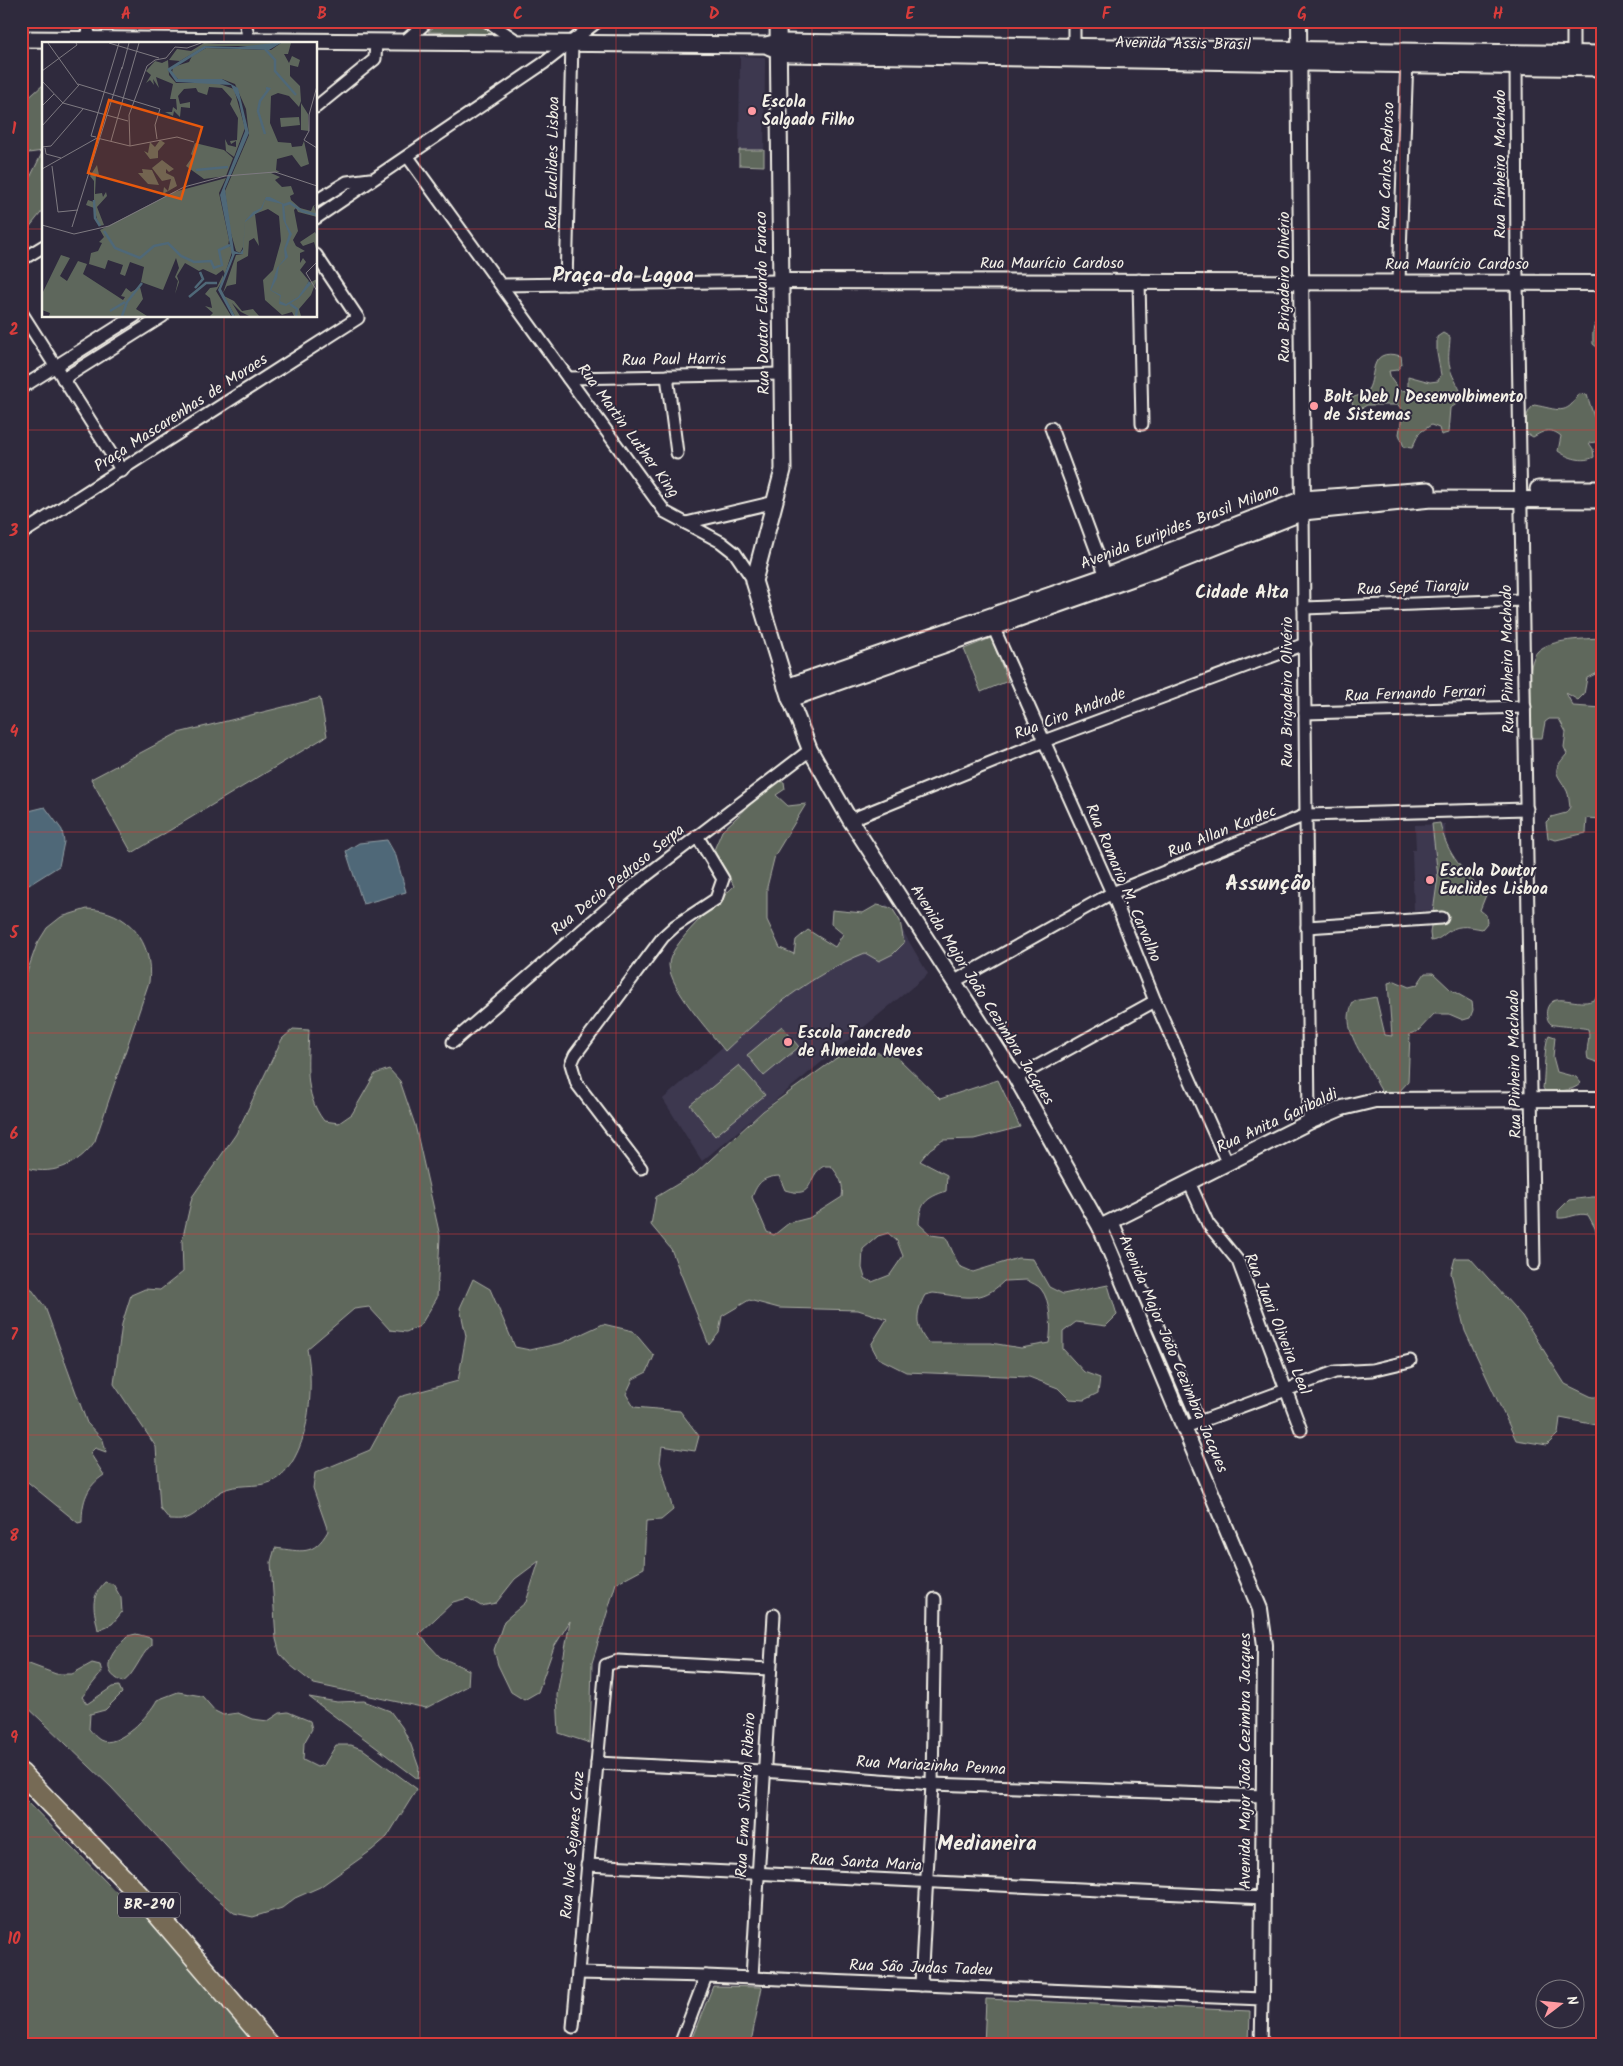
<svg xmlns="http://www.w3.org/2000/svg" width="1623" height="2066" font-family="Kalam,sans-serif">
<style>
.built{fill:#3e3950}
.green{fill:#5e675c;stroke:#a9aca2;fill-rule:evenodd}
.water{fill:#4f6878;stroke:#919fa5}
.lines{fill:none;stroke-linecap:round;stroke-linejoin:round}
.minor-casing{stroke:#f4f1e8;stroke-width:15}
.tertiary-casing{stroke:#f4f1e8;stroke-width:18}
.secondary-casing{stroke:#f4f1e8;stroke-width:19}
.trunk-casing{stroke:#f4f1e8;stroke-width:22}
.minor{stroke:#2f2a3d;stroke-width:11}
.tertiary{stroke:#2f2a3d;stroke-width:14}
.secondary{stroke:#2f2a3d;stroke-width:15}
.trunk{stroke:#766a54;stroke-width:19}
.grid{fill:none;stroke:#d93c3b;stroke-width:1;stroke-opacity:0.55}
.poi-dot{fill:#ff9aa2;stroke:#2f2a3d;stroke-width:2}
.labels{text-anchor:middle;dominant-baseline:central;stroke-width:4;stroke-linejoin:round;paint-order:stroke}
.shield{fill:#2f2a3d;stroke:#b9b5b5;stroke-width:1}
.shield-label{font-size:15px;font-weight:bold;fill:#f4f1e8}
.street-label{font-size:16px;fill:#f4f1e8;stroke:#2f2a3d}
.poi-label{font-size:16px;font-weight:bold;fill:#f4f1e8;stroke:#2f2a3d;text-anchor:start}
.neighbourhood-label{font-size:18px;font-weight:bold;fill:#f4f1e8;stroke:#2f2a3d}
.district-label{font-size:21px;font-weight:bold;fill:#f4f1e8;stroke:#2f2a3d}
.inset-river{fill:none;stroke:#4f6878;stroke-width:2.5}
.inset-road{fill:none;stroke:#7e7a81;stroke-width:1}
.view{fill:#e8590c;fill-opacity:0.15;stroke:#e8590c;stroke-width:2.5}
.inset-edge{fill:none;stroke:#f4f1e8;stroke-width:2.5}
.neatline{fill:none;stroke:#d93c3b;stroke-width:2}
.grid-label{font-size:16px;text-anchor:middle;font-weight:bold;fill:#d93c3b}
</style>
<rect width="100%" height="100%" fill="#2f2a3d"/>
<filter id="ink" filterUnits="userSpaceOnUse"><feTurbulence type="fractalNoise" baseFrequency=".02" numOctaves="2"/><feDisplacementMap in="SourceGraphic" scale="10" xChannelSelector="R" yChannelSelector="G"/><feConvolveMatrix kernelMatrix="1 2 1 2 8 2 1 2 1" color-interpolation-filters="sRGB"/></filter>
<g filter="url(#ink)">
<g class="built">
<polygon points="740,56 765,57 764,166 739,165"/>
<polygon points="1445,824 1448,910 1414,911 1412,850 1416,850 1415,825"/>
<polygon points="887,904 928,974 702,1161 663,1099"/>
</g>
<g class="green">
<polygon points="441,21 483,21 502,34 428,32"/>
<polygon points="44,84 44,209 28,229 21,231 21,196 43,151 21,154 21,102 24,102"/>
<polygon points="739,150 764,150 764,166 739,165"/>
<path d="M1602 319V351L1593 344C1593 333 1591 324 1602 319Z"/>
<path d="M1443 333 1450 337C1450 346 1447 359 1450 368 1453 384 1473 397 1450 408L1448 433 1441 435 1439 428 1431 425 1419 433 1412 448 1404 447 1399 434 1403 411 1398 405H1367L1360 409 1353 405 1351 398C1356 396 1363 395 1366 392 1378 381 1365 346 1401 356L1402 364 1397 370 1389 371 1391 379 1400 391 1408 390V376L1430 382 1438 381 1441 375 1437 353V337Z"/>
<path d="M1579 394 1587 395 1594 417 1602 422V441L1589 443 1593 449 1594 457C1583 463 1568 458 1558 451L1561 436C1550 427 1544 431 1533 437L1526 433C1526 421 1525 413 1534 405 1558 409 1566 417 1579 394Z"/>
<polygon points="991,638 1008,681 981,692 964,649"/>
<path d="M1602 638V671L1587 678 1584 694 1578 700 1566 693 1573 706 1602 708V819L1587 818 1586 833 1556 840 1548 838 1546 822 1551 817 1566 813 1570 807C1569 802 1569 795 1567 791 1557 772 1550 773 1567 754L1564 747 1566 732 1559 719H1549L1545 722 1542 738H1533L1530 730C1530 712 1525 663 1538 651 1551 639 1585 639 1602 638Z"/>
<polygon points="320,698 327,736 132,853 91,779 178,733"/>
<path d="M776 781 784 782 785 789 776 795 788 806 806 804 775 855 767 887V920L780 948 794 954 796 940 808 930 835 947 843 934 831 924 832 910 863 913 877 905 892 908 900 921 904 943 893 954 879 961 865 953C812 974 766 1012 725 1051 710 1032 670 989 669 965 668 945 720 900 734 886L714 850 722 831Z"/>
<path d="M1440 823C1447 856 1464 871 1486 895L1480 910 1486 915 1487 923 1482 929C1471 927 1460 924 1449 931 1443 935 1439 940 1431 941L1430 933 1438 877 1432 824Z"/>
<path d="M87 909C128 910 154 942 149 982L95 1141C79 1165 50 1178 21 1166V989L37 944 47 928 61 917Z"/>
<path d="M1602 923V1064L1588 1059C1585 1048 1591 1039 1588 1029 1582 1027 1554 1026 1551 1024 1543 1017 1546 1001 1557 1000 1569 998 1594 1010 1599 992 1602 980 1597 962 1597 950 1597 941 1600 932 1602 923Z"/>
<path d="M1425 973H1433L1451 990 1472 1002 1473 1010 1470 1018 1463 1020 1449 1014H1434L1418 1031 1410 1034 1408 1082 1398 1093 1382 1092C1376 1083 1373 1073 1367 1064 1356 1045 1341 1023 1354 1001L1376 997 1385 1035 1392 1036 1388 983 1395 981 1409 987 1417 985Z"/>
<polygon points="782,1026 799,1047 764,1076 747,1055"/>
<path d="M293 1029 309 1030C308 1062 303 1094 324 1121L339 1123 352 1114 375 1074 389 1069 400 1081 415 1125 440 1236 437 1298 420 1326 406 1332 390 1330 369 1307 354 1309 307 1349C315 1387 310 1463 271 1482 256 1488 236 1483 222 1491 209 1498 199 1515 185 1519 181 1521 174 1520 170 1520L160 1508 156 1447 114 1384 122 1324 131 1295 145 1289 160 1290 183 1272 182 1241 192 1197 236 1134 282 1039Z"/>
<path d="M1549 1035 1555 1037 1553 1057 1557 1072 1576 1077 1581 1083C1571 1093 1558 1090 1545 1091L1543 1088C1545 1074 1544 1044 1549 1035Z"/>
<path d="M849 1049 895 1055 940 1099 998 1080 1020 1127 974 1139 943 1140 930 1149 920 1161 947 1175 946 1191C926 1198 920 1203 919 1224L931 1235 946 1237 959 1266 973 1272 1018 1258 1033 1259 1049 1287 1063 1294 1108 1285 1117 1315 1106 1326 1076 1322 1063 1332V1349L1084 1372 1100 1378 1098 1393 1084 1400 1069 1399 1058 1388 1029 1377 906 1372 878 1358 871 1345 887 1319 858 1310 779 1308 749 1300 722 1316 719 1333 709 1345 671 1249 651 1225 656 1197 696 1173 763 1111ZM824 1166H831C840 1177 844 1184 842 1197L809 1218 789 1223 774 1235 767 1232 752 1197C758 1182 763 1177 779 1176L785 1190C817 1200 805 1176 824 1166ZM888 1233 897 1241 903 1256 890 1275 872 1282 865 1278 862 1268 863 1249 878 1236ZM1027 1280C1031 1283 1038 1285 1041 1289 1051 1301 1052 1328 1049 1343L1021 1348 991 1343H928C915 1328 915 1313 925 1295L933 1293C964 1296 980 1305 1004 1281Z"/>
<polygon points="739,1065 765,1095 715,1136 690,1105"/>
<path d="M1592 1197H1602V1258L1595 1228 1588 1215C1577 1212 1569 1219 1558 1218V1211L1569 1200Z"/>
<polygon points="1455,1258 1470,1258 1522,1316 1565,1384 1592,1397 1602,1397 1602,1426 1560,1418 1558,1434 1547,1445 1516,1440 1465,1331 1451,1273"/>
<path d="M21 1275 45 1307 87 1423 103 1440 106 1452 95 1448 90 1453 104 1475C87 1486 82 1501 82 1522L78 1523 24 1479 21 1480Z"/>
<path d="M473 1279 490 1289 515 1347 530 1350 562 1343 603 1324 633 1331 654 1356 647 1372 633 1379 626 1394 634 1407 680 1411 699 1436 695 1451 662 1446 660 1462 673 1510 661 1520 646 1521 644 1568 616 1583 592 1663 590 1743 559 1733 557 1695 570 1621 554 1647 538 1692 524 1700 511 1692 498 1665 494 1650 504 1621 526 1602 539 1561 515 1579 496 1603 481 1606 468 1598 453 1602 419 1634 440 1657 469 1670 468 1686 426 1708 314 1684 290 1665 280 1654 276 1639 271 1562 275 1548C302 1551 313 1557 328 1531L313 1488 315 1473 370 1450 399 1397 458 1381 466 1336 460 1308Z"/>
<path d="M105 1582 113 1584 121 1598 122 1612 112 1624 98 1630C94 1608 89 1599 105 1582Z"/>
<path d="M136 1634 151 1638V1645C140 1656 134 1675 123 1682 95 1670 115 1649 128 1636Z"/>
<path d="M21 1661 56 1674H72L92 1663 100 1665 102 1672 82 1697 87 1704 112 1687 119 1686 122 1693 105 1710 90 1714 89 1729C92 1732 96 1738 100 1740 118 1750 150 1714 157 1700L178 1692 202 1696 215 1711 223 1715 238 1713 252 1719 268 1721 280 1713 288 1712 310 1721 312 1729 304 1743 303 1760 317 1767 324 1765 336 1745H351L364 1750 417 1789 387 1837 372 1850 320 1887 295 1898 282 1908 253 1917 234 1913 208 1891 111 1787 21 1701Z"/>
<polygon points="309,1697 337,1702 364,1701 390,1711 402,1727 411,1745 419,1768 418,1779"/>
<polygon points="21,1795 114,1890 130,1899 258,2045 21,2045"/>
<polygon points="713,1986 762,1987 751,2042 788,2045 689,2045"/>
<polygon points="986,1999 1250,2011 1249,2045 984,2045"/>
</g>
<g class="water">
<polygon points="45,807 62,830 64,842 59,866 21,890 21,813"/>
<polygon points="387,840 396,856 406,892 363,904 346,851 359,843"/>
</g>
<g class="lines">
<defs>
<g id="minor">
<polyline points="85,21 91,40"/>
<polyline points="245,21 249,41"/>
<polyline points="487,21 520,43"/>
<polyline points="1074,21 1074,54"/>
<polyline points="1573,21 1573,61"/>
<polyline points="404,42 428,21"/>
<polyline points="1516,59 1517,282 1534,1264"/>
<polyline points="316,107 375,59 376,42"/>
<polyline points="408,157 665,512 721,542 735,553 754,581"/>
<polyline points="316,201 347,182 370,179"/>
<polyline points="316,218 544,63 598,21"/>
<polyline points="21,260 44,246"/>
<polyline points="1139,280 1142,424"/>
<polyline points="1399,281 1407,58"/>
<polyline points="566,284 572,43"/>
<polyline points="502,285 780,281"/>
<polyline points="21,312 122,471"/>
<polyline points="667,376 677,453"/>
<polyline points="568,378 782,374"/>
<polyline points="63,379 163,316"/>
<polyline points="21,388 135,316"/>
<polyline points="1051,428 1106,576"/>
<polyline points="1303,512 1309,1122"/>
<polyline points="686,523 775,502"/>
<polyline points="21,534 358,318 316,255"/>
<polyline points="1304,608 1523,600"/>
<polyline points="990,620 1112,893 1155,1001 1227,1162"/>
<polyline points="1305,713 1525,707"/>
<polyline points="850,820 1044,741 1305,644"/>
<polyline points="1307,927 1442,918"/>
<polyline points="955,981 1112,893 1306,815 1527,809"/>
<polyline points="453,1042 639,881 810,750"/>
<polyline points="1016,1078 1155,1001"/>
<polyline points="641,1168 577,1084 571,1064 575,1055 663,937 675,926 716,899 723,879 697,836"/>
<polyline points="1189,1182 1208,1224 1238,1261 1301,1430"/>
<polyline points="1112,1220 1199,1422"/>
<polyline points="1185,1427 1335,1372 1372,1370 1410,1361"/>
<polyline points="597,1763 763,1771 932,1784 1263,1796"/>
<polyline points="587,1865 1264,1898"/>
<polyline points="578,1973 706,1976 1262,1999 1261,2045"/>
<polyline points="752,1977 774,1615"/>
<polyline points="921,1985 932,1784 935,1599"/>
<polyline points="573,2027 606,1665 618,1661 769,1669"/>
<polyline points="680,2045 706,1976"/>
</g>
<g id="tertiary">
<polyline points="1299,21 1303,510"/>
<polyline points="780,281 1602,283"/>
<polyline points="790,699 810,750 850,820 1016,1078 1100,1227 1260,1609 1265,1645 1262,1999"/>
<polyline points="1100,1227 1309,1122 1342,1108 1375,1100 1602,1099"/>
</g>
<g id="secondary">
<polyline points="778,21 783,470 754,581 790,699 1167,566 1303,512 1431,499 1602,500"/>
<polyline points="21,39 766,45 778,42 1602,54"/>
<polyline points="770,47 789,54 1602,68"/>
<polyline points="1538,489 1602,489"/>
<polyline points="786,687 1106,576 1303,499 1428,490"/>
</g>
<polyline id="trunk" points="21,1773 152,1908 269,2045"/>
</defs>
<use href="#minor" class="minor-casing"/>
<use href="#tertiary" class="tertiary-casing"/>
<use href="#secondary" class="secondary-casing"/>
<use href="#trunk" class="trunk-casing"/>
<use href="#minor" class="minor"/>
<use href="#tertiary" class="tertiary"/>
<use href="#secondary" class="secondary"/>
<use href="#trunk" class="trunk"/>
</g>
</g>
<path class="grid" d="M224 21V44M420 21V2045M616 21V2045M812 21V2045M1008 21V2045M1204 21V2045M1400 21V2045M21 229H44M316 229H1602M224 316V2045M21 430H1602M21 631H1602M21 832H1602M21 1033H1602M21 1234H1602M21 1435H1602M21 1636H1602M21 1837H1602"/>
<g class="poi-dot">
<circle cx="752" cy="111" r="5"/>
<circle cx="1314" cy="406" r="5"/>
<circle cx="1430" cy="880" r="5"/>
<circle cx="788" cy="1042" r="5"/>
</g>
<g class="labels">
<rect class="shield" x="118" y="1892.5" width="62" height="25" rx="4"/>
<g class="shield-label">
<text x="149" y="1905">BR-290</text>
</g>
<g class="street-label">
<text transform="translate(1183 44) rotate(1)">Avenida Assis Brasil</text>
<text transform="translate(553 163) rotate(-89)">Rua Euclides Lisboa</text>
<text transform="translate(1500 164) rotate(-90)">Rua Pinheiro Machado</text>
<text transform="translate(1387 166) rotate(-88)">Rua Carlos Pedroso</text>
<text x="1052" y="263">Rua Maurício Cardoso</text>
<text x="1457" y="264">Rua Maurício Cardoso</text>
<text transform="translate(1284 287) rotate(-90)">Rua Brigadeiro Olivério</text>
<text transform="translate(763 303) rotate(-91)">Rua Doutor Eduardo Faraco</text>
<text transform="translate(674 360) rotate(-1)">Rua Paul Harris</text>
<text transform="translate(181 413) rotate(-33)">Praça Mascarenhas de Moraes</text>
<text transform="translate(628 431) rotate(54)">Rua Martin Luther King</text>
<text transform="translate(1180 527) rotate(-21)">Avenida Euripides Brasil Milano</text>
<text transform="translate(1413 588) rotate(-2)">Rua Sepé Tiaraju</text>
<text transform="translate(1508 659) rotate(-91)">Rua Pinheiro Machado</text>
<text transform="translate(1287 692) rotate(-90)">Rua Brigadeiro Olivério</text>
<text transform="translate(1415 694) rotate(-2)">Rua Fernando Ferrari</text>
<text transform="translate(1070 714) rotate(-21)">Rua Ciro Andrade</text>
<text transform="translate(1222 832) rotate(-22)">Rua Allan Kardec</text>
<text transform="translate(618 880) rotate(-39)">Rua Decio Pedroso Serpa</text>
<text transform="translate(1123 883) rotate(67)">Rua Romario M. Carvalho</text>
<text transform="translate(982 995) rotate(58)">Avenida Major João Cezimbra Jacques</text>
<text transform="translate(1515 1064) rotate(-91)">Rua Pinheiro Machado</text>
<text transform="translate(1277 1121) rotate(-25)">Rua Anita Garibaldi</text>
<text transform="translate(1277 1324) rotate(68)">Rua Juari Oliveira Leal</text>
<text transform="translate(1173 1354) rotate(67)">Avenida Major João Cezimbra Jacques</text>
<text transform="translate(1245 1761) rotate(-90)">Avenida Major João Cezimbra Jacques</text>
<text transform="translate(931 1766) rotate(3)">Rua Mariazinha Penna</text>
<text transform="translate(746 1795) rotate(-87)">Rua Ema Silveira Ribeiro</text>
<text transform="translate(573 1845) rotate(-85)">Rua Noé Sejanes Cruz</text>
<text transform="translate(866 1863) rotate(3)">Rua Santa Maria</text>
<text transform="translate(921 1968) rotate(2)">Rua São Judas Tadeu</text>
</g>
<g class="poi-label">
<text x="762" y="102">Escola<tspan x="762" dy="18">Salgado Filho</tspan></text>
<text x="1324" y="397">Bolt Web l Desenvolbimento<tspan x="1324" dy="18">de Sistemas</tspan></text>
<text x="1440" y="871">Escola Doutor<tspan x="1440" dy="18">Euclides Lisboa</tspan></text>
<text x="798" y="1033">Escola Tancredo<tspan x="798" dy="18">de Almeida Neves</tspan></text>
</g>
<g class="neighbourhood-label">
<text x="1242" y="593">Cidade Alta</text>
</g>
<g class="district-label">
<text x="623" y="276">Praça da Lagoa</text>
<text x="1268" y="884">Assunção</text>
<text x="987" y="1844">Medianeira</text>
</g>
</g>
<g transform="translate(42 42)">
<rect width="275" height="275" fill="#2f2a3d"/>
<path d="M162 1 176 2 232 1 222 4H163L138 19 127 18 135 7 149 9ZM239 1H249L246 12H242L247 21 250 14 258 18 256 25 248 23V34L258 44 259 59 257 65 247 54 236 51 229 54 228 81 236 100 249 101 250 105 260 104 262 99 267 122 259 125 250 113 235 117 234 128 238 130 229 131 238 135 233 138 240 145 249 144 252 152 248 154 249 158 258 166 269 169 271 164 275 162 272 164 275 175 256 170 254 166 252 168 256 189 251 198 254 204 263 209 258 211V221L261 216 264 220 258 228 267 239 265 242 275 237 269 253 257 267 259 274H252L250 270 240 273 223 258 221 238 231 228 239 199 237 174 226 167 213 172 217 204 212 196 207 199 206 214 195 220 194 242 185 244 181 251 194 213 201 212V205L198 211 194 209 188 188 183 149 207 93 204 67 193 42 180 37H136L130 31 131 25 147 20 150 14 164 6 229 8ZM126 18 127 33 134 41H175L192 47 203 86 192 115 184 109 183 97 186 103 194 105V99L189 102 188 99 195 98 196 76 188 62 190 57 180 46 167 45 165 53 156 50 154 46 142 47 136 54 138 62 148 60V66L139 65 138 75 132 69 131 74 123 70H130L131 65 135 68 134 57H128L131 42 114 35 117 46 111 37 112 43 108 38 104 41 109 33 104 29 113 19 120 21ZM259 61 266 72 267 89 259 88ZM257 75 258 83 239 85 238 76ZM118 98 123 101 116 109V116L108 117 102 109 106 111 108 100 113 105ZM153 101 182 108 191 116 184 134 162 137 144 124 151 114 149 112ZM120 118 132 127 127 130 124 127V131L132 135 135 144 121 152 122 145 126 149 129 137 120 139 110 126ZM55 123 57 133 54 132 53 152 60 151 61 155 64 150 65 154 55 165 62 183 57 184 52 166 44 163 46 158 52 160V139L48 134ZM100 127 110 128 117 143 106 142 96 131H101ZM184 136 177 151 187 198 186 204 180 206 189 204 190 210 183 232 181 228 174 233 161 227 157 229 143 221 135 234 137 240 133 252 136 239 133 235 137 226 134 216 121 248 99 240 102 225 88 220 83 234 78 232 81 223 66 218 63 227 47 222 49 211 56 209 60 201 57 200 62 195 58 188 132 150ZM273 190 275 194V210L272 200 261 204 258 200ZM19 213 28 216 18 234 25 239 36 219 45 222 41 232 81 258 83 255 79 254 84 246 89 250 98 245 101 257 94 267 105 274H7L8 271 0 268V252ZM181 233V238L174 249 189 274H168L171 271 163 264 170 266 168 256 163 252 168 246 175 245ZM182 254 192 259 200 269 211 267 217 274H207L199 270 190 261 198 274H193Z" fill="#5e675c"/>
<path d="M232 1H239L227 8 164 6 129 28 136 37H180L196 46 207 91 183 147 192 209 198 211 201 207 203 179 211 170 219 166 224 155H228L242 162 244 181 250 192 244 207 246 215 237 224 235 236 229 248 239 253 238 259 244 262 256 255 267 239 269 242 257 256 244 264 237 262 238 254 228 248 235 226 243 216 242 207 247 192 241 177 240 162 223 158 220 167 203 180 201 212H193L179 247 193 274H190L176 248 190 213 178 153 203 89 197 60 189 43 134 40 125 27 162 4 196 5Z" fill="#4f6878"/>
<path class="inset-river" d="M223 7 233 18V29L254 53M223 92 216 69 218 59 227 47 224 46M154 128 186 125M52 158 53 176 58 184M242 163 248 161 260 169 275 173M62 189 73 206 98 216 112 204 126 201 139 214 152 220 169 219 172 226 180 223 177 208 188 203M153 246 161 237 158 230M147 255 164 241H175M248 262 255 267 254 274M68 269 83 260M80 274 85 260 100 241"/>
<path class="inset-road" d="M6 1 36 43M67 1 117 16M80 27 87 1M0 29 35 3 34 1M0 39 21 61 86 79M36 42 118 67 113 83 115 97M275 44 267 73V89L262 98 275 106M0 64 12 52M0 84 37 43M54 95 49 94 77 1M69 99 97 1M88 104 135 95 152 100M0 105 9 104 41 67M3 106 4 112 19 116M10 124 16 170 36 168M0 127 55 96 88 104 87 73 105 24 113 18 124 16 133 5 145 6 159 1M0 183 32 192 67 184 142 145 183 134 233 130 275 144M30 185 80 25M275 220 264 231 275 249"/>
<path class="view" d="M67 58 160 85 139 157 46 131Z"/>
<rect width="275" height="275" class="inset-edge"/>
</g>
<rect width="1623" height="2066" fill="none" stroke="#2f2a3d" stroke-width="55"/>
<g transform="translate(1560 2004) rotate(74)"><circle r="24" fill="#2f2a3d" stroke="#7e7a81"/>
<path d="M0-4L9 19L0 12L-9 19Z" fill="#ff9aa2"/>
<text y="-8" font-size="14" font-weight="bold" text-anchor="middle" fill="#f4f1e8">N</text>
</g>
<rect x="28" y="28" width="1568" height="2010" class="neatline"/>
<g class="grid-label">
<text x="126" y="19">A</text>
<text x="322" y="19">B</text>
<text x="518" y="19">C</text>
<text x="714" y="19">D</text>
<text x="910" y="19">E</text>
<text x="1106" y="19">F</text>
<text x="1302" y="19">G</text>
<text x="1498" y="19">H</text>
<text x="14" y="134">1</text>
<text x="14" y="335">2</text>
<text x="14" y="536">3</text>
<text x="14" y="737">4</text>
<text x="14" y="938">5</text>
<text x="14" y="1139">6</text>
<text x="14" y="1340">7</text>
<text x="14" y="1541">8</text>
<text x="14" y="1743">9</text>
<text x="14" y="1944">10</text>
</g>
</svg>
